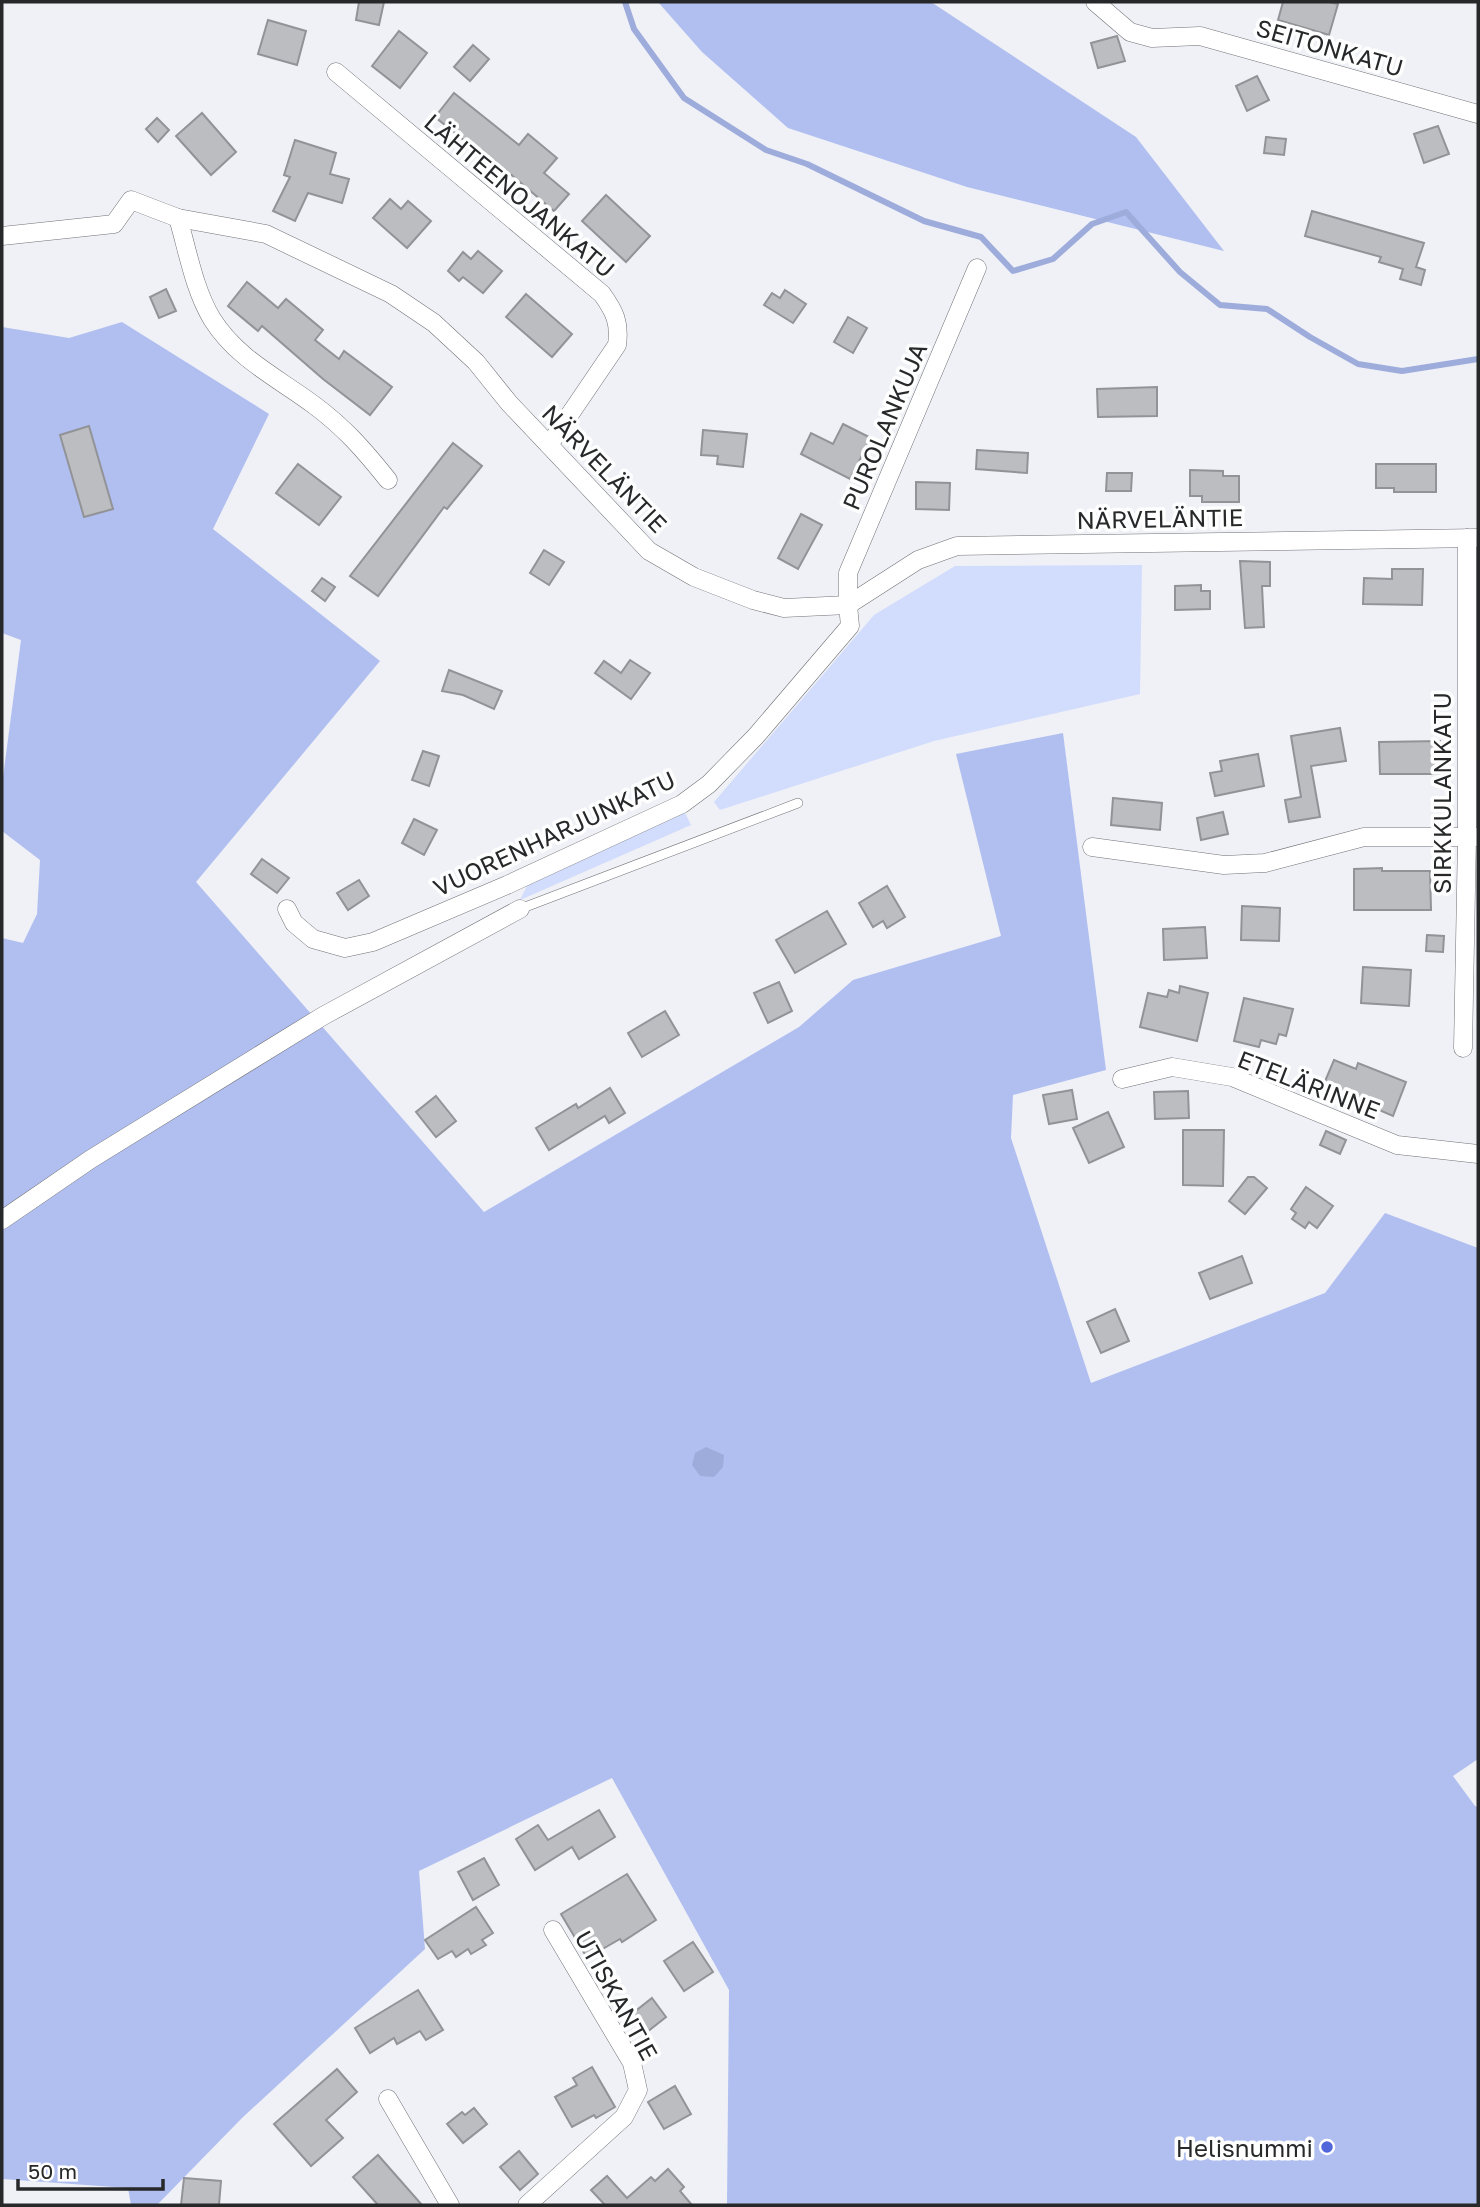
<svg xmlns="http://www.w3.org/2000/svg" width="1480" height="2207" font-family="'Golos Text',sans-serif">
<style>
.green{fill:#d2dcfc}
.forest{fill:#b1bff0}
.water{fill:#9eacdc}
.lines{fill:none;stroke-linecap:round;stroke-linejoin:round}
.stream{stroke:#9eacdc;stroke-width:6}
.building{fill:#bbbdc1;stroke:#929397;stroke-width:2}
.service-casing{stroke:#717276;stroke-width:10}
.minor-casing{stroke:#717276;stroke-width:19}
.service{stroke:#fff;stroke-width:9}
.minor{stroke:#fff;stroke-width:18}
.poi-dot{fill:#5166db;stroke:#fefefe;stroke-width:2.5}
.labels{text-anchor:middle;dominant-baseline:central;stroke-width:7;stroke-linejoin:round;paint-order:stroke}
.street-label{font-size:24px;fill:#272829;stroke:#fefefe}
.poi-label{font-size:24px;fill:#272829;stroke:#fefefe;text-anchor:end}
</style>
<rect width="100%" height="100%" fill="#eff1f6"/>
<g class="green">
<polygon points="1142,565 1140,694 934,741 720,810 714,802 874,615 955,566"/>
<polygon points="685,813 691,825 520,900 528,884 672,814"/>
</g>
<g class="forest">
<polygon points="658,2 931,2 1136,137 1224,251 967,187 788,128 702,52"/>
<polygon points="122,322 269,414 213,529 380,661 196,882 484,1212 799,1027 853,980 1001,936 956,754 1063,733 1106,1070 1013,1095 1011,1138 1091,1383 1325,1293 1385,1213 1478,1248 1478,1759 1453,1776 1475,1806 1478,1807 1478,2205 727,2205 729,1990 612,1778 419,1871 425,1949 242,2118 157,2205 131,2205 128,2188 2,2179 2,938 23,943 37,914 40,860 2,831 2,785 21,640 2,633 2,327 69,338"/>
</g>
<polygon class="water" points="706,1447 724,1455 723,1467 714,1477 700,1476 692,1465 695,1453"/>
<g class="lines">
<polyline class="stream" points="625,2 634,29 684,98 766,150 807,164 924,221 981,237 1013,271 1053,259 1092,224 1126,212 1180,272 1220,305 1267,309 1310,337 1358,364 1402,371 1478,359"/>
</g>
<g class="building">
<polygon points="359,2 384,2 379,25 356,20"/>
<polygon points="1283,2 1329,2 1338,4 1329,35 1278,20"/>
<polygon points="268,20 306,31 297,65 258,54"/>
<polygon points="399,31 427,53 400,88 372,66"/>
<polygon points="1117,36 1125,61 1098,68 1091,43"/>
<polygon points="473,45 489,59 470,81 454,67"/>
<polygon points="1257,76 1269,100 1247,111 1236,86"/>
<polygon points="454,93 519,145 528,134 557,158 544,173 569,194 554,211 482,150 480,153 435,117"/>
<polygon points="202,113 236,152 211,175 176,136"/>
<polygon points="157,118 169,130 158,142 146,129"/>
<polygon points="1438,126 1449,154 1424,163 1414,134"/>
<polygon points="1266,137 1286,139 1284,155 1264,153"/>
<polygon points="295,140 336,153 330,174 349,179 342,203 308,193 295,221 273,211 290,177 284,175"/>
<polygon points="606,195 650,236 626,262 582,221"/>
<polygon points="390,199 401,209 408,201 431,221 407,248 373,218"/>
<polygon points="1312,211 1424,243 1416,267 1425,270 1421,285 1400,279 1403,269 1379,262 1381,257 1305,236"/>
<polygon points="478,251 502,271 483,293 463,277 459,281 448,271 463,252 471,259"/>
<polygon points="247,282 278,308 286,299 323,330 315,340 339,359 344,351 392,387 370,415 323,379 262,326 258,331 228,306"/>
<polygon points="166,289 176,311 159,318 150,297"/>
<polygon points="785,290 806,304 793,323 764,305 772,293 780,298"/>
<polygon points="526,294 572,334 552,357 506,317"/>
<polygon points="848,317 867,328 853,353 834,342"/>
<polygon points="1157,387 1157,416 1098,417 1097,389"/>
<polygon points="843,424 871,438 850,479 801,454 811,433 833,444"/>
<polygon points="89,426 113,509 84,517 60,435"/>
<polygon points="703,430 747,434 743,467 717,464 718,456 701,455"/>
<polygon points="453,443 482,466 447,509 444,507 378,596 350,576"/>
<polygon points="977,450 1028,453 1027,473 976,469"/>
<polygon points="298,464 341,497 319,525 276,493"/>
<polygon points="1376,464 1436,464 1436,492 1394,492 1394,488 1376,488"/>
<polygon points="1190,470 1223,471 1223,476 1239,476 1239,502 1202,502 1202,496 1190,496"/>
<polygon points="1107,473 1132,473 1131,491 1106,491"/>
<polygon points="916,482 950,483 949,510 916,509"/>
<polygon points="801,514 822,525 798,569 778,558"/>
<polygon points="544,550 564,562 549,585 530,573"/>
<polygon points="1240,561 1270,562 1270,586 1262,586 1264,627 1245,628"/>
<polygon points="1392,569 1423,569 1422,605 1363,604 1364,578 1392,579"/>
<polygon points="322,578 335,587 325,601 312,591"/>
<polygon points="1201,585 1201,591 1210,591 1210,609 1175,610 1175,586"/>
<polygon points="630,660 650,673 631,699 595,673 604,661 621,673"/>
<polygon points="449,670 502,691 494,709 463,695 442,691"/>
<polygon points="1340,728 1346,761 1311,766 1320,817 1289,822 1285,800 1301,797 1291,736"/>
<polygon points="1440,741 1441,774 1380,774 1379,742"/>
<polygon points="423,751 439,756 429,786 412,780"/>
<polygon points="1258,754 1264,786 1215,796 1210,773 1222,771 1220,761"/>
<polygon points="1113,798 1162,803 1160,830 1111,825"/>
<polygon points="1223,812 1228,834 1201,840 1197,818"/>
<polygon points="414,819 437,830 424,855 402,843"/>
<polygon points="262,859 289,878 277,893 251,874"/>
<polygon points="1382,868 1382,871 1430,871 1431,910 1354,910 1354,869"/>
<polygon points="359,880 369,896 348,910 337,893"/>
<polygon points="887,886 905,917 887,928 883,921 873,927 859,903"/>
<polygon points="1242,906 1280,908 1279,941 1241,940"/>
<polygon points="827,911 846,944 795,973 776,940"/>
<polygon points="1205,927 1207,958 1164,960 1163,929"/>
<polygon points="1427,935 1444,936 1443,952 1426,951"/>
<polygon points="1363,967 1411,970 1409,1006 1361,1003"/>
<polygon points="779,982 792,1011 768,1023 754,993"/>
<polygon points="1180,986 1208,993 1197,1041 1140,1027 1148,993 1167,997 1169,990 1179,993"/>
<polygon points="1244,998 1293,1009 1286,1036 1279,1034 1276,1044 1261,1040 1259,1047 1234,1041"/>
<polygon points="665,1011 679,1035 642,1057 628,1033"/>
<polygon points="1334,1060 1356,1069 1358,1063 1406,1082 1393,1116 1323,1086"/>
<polygon points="610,1088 625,1113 609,1123 605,1116 549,1150 536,1128 576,1104 578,1108"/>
<polygon points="1072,1090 1077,1119 1049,1124 1043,1095"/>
<polygon points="1188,1091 1189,1118 1155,1119 1154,1092"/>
<polygon points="436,1096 456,1121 436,1137 416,1112"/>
<polygon points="1108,1112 1124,1147 1089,1163 1073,1128"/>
<polygon points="1183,1130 1224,1130 1223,1186 1183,1185"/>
<polygon points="1326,1131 1346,1140 1340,1154 1320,1145"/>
<polygon points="1248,1177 1254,1177 1267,1188 1245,1214 1229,1201"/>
<polygon points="1306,1187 1333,1206 1317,1228 1309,1222 1305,1228 1292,1219 1296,1213 1291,1209"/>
<polygon points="1242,1256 1252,1283 1210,1299 1199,1273"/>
<polygon points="1115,1309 1129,1341 1101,1353 1087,1322"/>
<polygon points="599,1810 615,1837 579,1859 572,1847 535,1870 516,1839 538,1825 548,1840"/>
<polygon points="484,1858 499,1885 473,1900 458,1872"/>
<polygon points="627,1874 656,1920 622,1942 620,1939 587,1958 561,1914"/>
<polygon points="476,1907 493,1933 482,1940 486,1945 471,1954 468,1949 456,1957 452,1951 438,1959 425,1940"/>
<polygon points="693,1942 713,1972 684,1991 664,1961"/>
<polygon points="418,1990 443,2030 426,2040 420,2031 397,2044 394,2038 370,2053 355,2028"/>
<polygon points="652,1998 666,2017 647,2032 633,2013"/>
<polygon points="592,2067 615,2107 596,2118 594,2115 572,2127 555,2097 577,2085 573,2078"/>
<polygon points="337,2069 357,2092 326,2120 343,2138 311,2166 274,2124"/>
<polygon points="675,2086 691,2114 664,2129 648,2102"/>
<polygon points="474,2108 487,2124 463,2143 447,2124 462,2112 465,2115"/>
<polygon points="519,2151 538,2174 520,2190 500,2167"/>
<polygon points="378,2155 422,2205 378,2205 353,2177"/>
<polygon points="668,2169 684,2187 680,2191 692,2205 605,2205 591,2190 607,2176 627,2198 651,2177 655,2181"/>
<polygon points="184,2178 221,2181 219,2205 181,2205"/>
</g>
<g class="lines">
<defs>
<polyline id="service" points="520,909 798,803"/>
<g id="minor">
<polyline points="1095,2 1130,32 1152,38 1200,36 1478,114"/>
<path d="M336 72 602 294C615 312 620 323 617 345L549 445"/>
<path d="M178 218C188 252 194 289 212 319 237 359 278 378 314 405 345 428 364 450 388 480"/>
<polyline points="2,236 114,224 131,200 178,218 266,234 391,294 434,323 476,362 509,403 649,551 694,577 753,600 784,608 848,605 918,560 957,546 1478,538"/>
<polyline points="1092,847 1224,865 1265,863 1364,837 1478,837"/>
<polyline points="287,909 294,923 313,939 345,948 373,942 507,885 682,804 709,784 756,736 850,626 848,605 848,573 977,268"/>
<polyline points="1463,1048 1467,837 1467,538"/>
<polyline points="1122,1079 1172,1067 1232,1077 1397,1145 1478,1154"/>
<polyline points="2,1220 91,1159 323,1016 520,909"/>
<polyline points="388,2099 450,2205"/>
<polyline points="527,2205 624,2117 638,2090 632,2063 553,1930"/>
</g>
</defs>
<use href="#service" class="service-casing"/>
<use href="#minor" class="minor-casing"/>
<use href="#service" class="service"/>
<use href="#minor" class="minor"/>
</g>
<circle class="poi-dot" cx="1327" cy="2147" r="7"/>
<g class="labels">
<g class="street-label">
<text transform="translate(1330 47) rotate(16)">SEITONKATU</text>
<text transform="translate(520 195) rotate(40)">LÄHTEENOJANKATU</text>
<text transform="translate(884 426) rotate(-67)">PUROLANKUJA</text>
<text transform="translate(605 468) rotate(46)">NÄRVELÄNTIE</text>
<text transform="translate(1160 518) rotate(-1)">NÄRVELÄNTIE</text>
<text transform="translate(1441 793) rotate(-90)">SIRKKULANKATU</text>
<text transform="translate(554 833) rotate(-25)">VUORENHARJUNKATU</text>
<text transform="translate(1309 1084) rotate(21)">ETELÄRINNE</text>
<text transform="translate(617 1995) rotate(61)">UTISKANTIE</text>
</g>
<g class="poi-label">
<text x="1313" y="2147">Helisnummi</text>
</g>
</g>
<rect width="1480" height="2207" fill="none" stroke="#272829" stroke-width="7"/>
<path d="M18 2179v10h145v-10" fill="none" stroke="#272829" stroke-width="3.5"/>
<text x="28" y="2179" font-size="21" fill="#272829" stroke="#fefefe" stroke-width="5" paint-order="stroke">50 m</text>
</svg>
